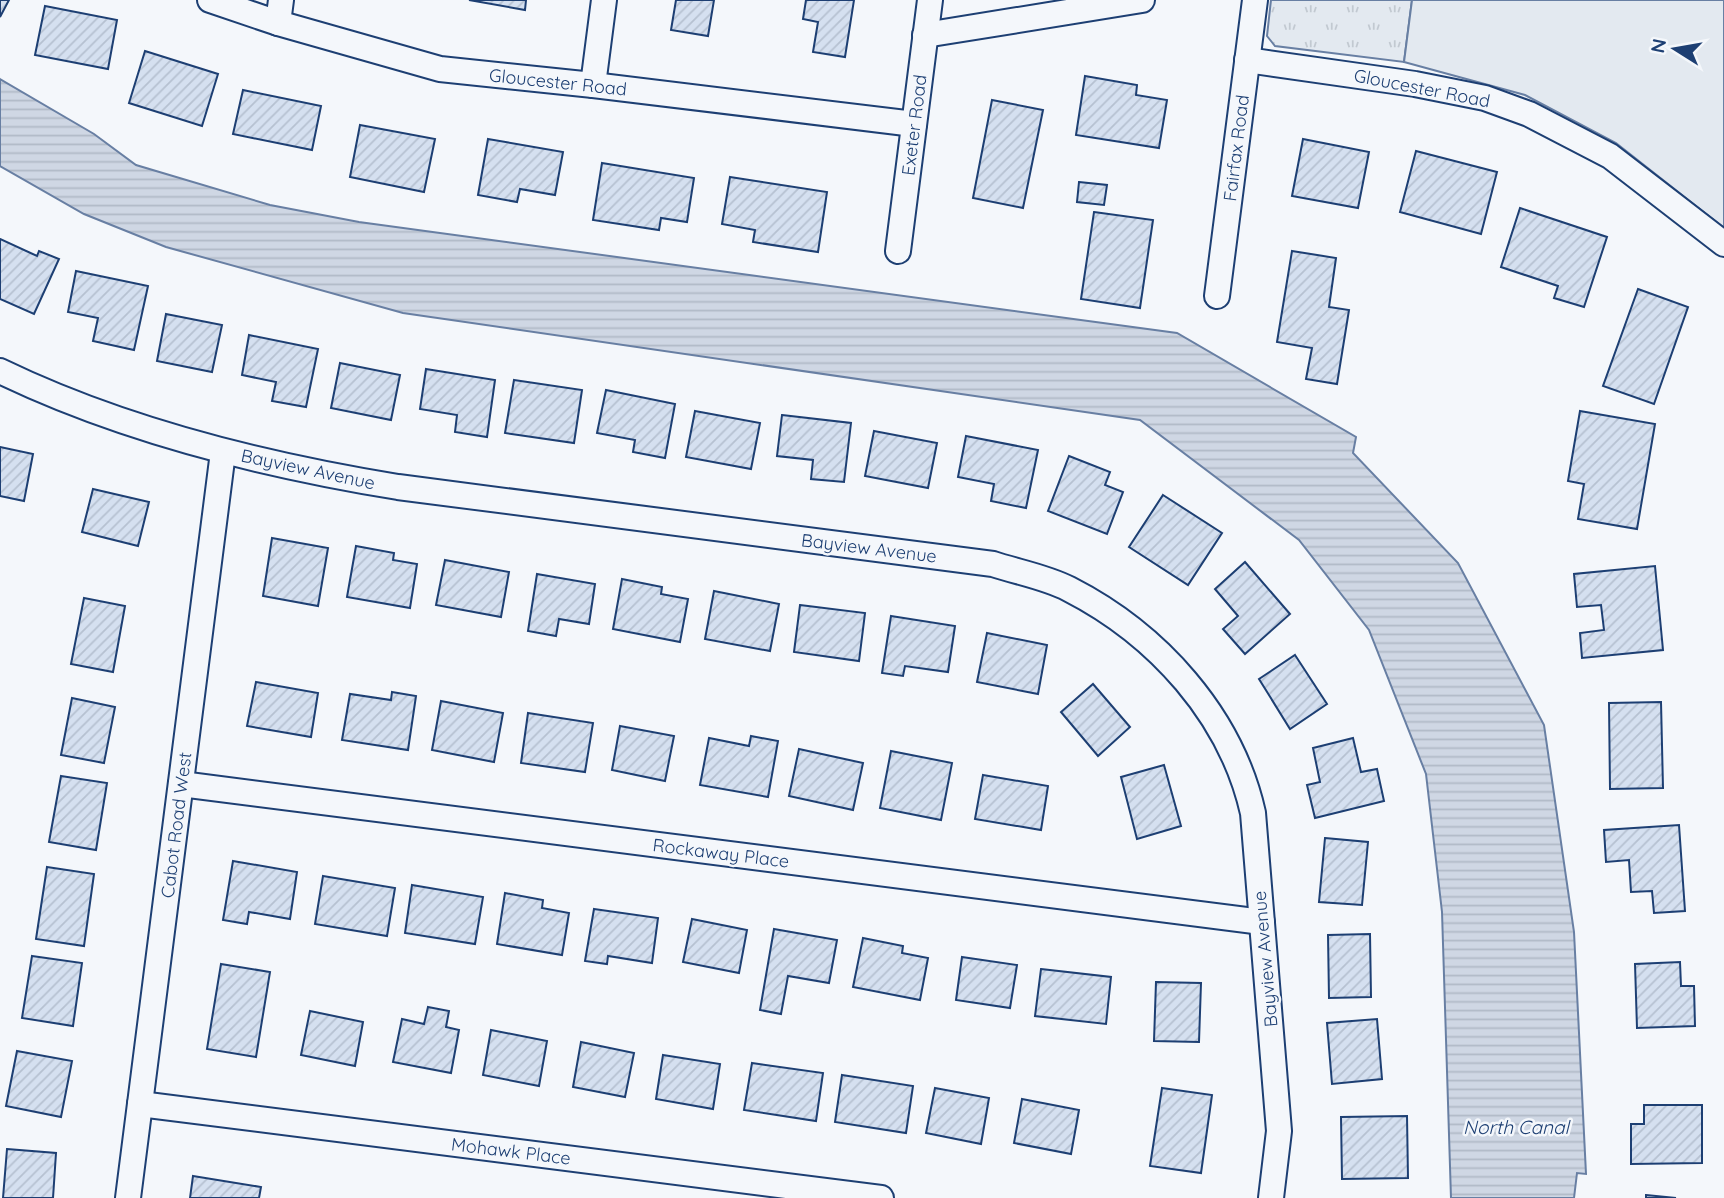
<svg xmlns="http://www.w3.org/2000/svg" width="1724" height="1198" font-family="Quicksand,sans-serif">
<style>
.grass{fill:url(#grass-tufts);stroke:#687fa3;stroke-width:2}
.green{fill:#e3e9f0;stroke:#687fa3;stroke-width:2}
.water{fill:url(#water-rules);stroke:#687fa3;stroke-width:2}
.building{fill:url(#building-hatch);stroke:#1d3f73;stroke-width:2}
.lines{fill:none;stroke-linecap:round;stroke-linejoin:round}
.minor-casing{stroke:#1d3f73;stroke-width:28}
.minor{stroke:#f4f7fb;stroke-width:24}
.labels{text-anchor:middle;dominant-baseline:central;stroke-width:5;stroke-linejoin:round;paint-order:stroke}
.street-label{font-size:18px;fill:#1d3f73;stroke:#f4f7fb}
.water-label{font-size:19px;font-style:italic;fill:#1d3f73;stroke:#f4f7fb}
</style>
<defs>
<pattern id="grass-tufts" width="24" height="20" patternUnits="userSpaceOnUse" patternTransform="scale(1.75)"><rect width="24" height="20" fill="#e3e9f0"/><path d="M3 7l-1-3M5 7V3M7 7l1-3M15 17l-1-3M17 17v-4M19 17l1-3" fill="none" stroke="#c2c9d1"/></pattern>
<pattern id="water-rules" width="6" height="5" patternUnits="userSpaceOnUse" patternTransform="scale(1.75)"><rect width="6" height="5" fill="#cfd7e4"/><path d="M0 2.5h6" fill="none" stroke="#b1bac7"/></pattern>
<pattern id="building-hatch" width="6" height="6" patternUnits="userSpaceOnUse" patternTransform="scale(1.75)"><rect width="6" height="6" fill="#d5e0f0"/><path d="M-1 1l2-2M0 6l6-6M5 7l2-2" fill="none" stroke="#b6c1d1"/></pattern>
</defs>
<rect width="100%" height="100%" fill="#f4f7fb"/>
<polygon class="grass" points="1271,0 1412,0 1404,62 1275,46 1267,36"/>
<polygon class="green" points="1412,0 1724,0 1724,228 1616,143 1525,95 1404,62"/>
<polygon class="water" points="0,79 94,134 136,165 270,205 359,222 1177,333 1356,437 1353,453 1458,563 1544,725 1574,932 1586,1174 1577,1173 1574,1198 1451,1198 1442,912 1426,774 1369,630 1299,540 1140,420 403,313 166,247 84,214 0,166"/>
<g class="building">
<polygon points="0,0 9,0 0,17"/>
<polygon points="469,0 526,0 525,10"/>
<polygon points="676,0 714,0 708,36 671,30"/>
<polygon points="806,0 854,0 845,57 813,52 818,22 803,19"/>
<polygon points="45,6 117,20 108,69 35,55"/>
<polygon points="145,51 218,74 202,126 129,103"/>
<polygon points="1085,76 1137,85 1136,95 1167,100 1159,148 1076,135"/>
<polygon points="243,90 321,106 312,150 233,134"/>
<polygon points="992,100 1043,110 1023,208 973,198"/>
<polygon points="360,125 435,139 424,192 350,177"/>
<polygon points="488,139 563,152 555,195 520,189 517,202 478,195"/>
<polygon points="1303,139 1369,152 1358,208 1292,196"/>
<polygon points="1416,151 1497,172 1481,234 1400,212"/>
<polygon points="602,163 694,178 687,222 661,218 659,230 593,220"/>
<polygon points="730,177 827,192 818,252 753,242 755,230 722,224"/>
<polygon points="1079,182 1107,185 1104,205 1077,202"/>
<polygon points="1520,208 1607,237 1584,307 1554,298 1558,286 1501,267"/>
<polygon points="1094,212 1153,220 1140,308 1081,299"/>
<polygon points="0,239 37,256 39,251 59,259 34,314 0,299"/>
<polygon points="1292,251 1336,258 1329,307 1349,310 1337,384 1306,379 1312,348 1277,342"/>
<polygon points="76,271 148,286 134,350 93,341 98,318 68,312"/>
<polygon points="1638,289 1688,307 1654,404 1603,386"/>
<polygon points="166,314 222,325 212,372 157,361"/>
<polygon points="249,335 318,349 306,407 272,401 276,382 242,375"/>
<polygon points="340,363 400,375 391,420 331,408"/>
<polygon points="426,369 495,380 487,437 455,432 457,415 420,409"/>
<polygon points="514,380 582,390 574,443 505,433"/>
<polygon points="606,390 675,404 665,458 633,452 635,440 597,433"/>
<polygon points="695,411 760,423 751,469 686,457"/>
<polygon points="1580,411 1655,424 1637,529 1578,519 1584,484 1568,481"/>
<polygon points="782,415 851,423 844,482 811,479 813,460 777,456"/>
<polygon points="874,431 937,443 928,488 865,476"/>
<polygon points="966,436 1038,450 1026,508 991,501 994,484 958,477"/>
<polygon points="0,447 33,454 24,501 0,496"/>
<polygon points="1069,456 1110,472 1105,485 1123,492 1107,534 1048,511"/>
<polygon points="93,489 149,502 138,546 82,532"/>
<polygon points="1163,495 1222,533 1188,585 1129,547"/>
<polygon points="272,538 328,548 318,606 263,596"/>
<polygon points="356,546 394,553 393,560 417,564 410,608 347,597"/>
<polygon points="445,560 509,572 501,617 436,605"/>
<polygon points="1245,562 1290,614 1245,654 1223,629 1238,616 1215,589"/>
<polygon points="1655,566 1663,650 1582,658 1580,633 1604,630 1601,605 1577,607 1574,574"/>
<polygon points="537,574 595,584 589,624 559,619 556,636 528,631"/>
<polygon points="622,579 662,587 661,594 688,599 680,642 613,629"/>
<polygon points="714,591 779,604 770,651 705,639"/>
<polygon points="84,598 125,606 113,672 71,664"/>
<polygon points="800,605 865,613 859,661 794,652"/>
<polygon points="891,616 955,626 948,672 905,666 903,676 882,673"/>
<polygon points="987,633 1047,645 1038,694 977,682"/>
<polygon points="1295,655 1327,704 1290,729 1259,679"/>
<polygon points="256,682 318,693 311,737 247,726"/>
<polygon points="1093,684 1130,727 1098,756 1061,712"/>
<polygon points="392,692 416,696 408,750 342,740 350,694 391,700"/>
<polygon points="72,698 115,707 104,763 61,755"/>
<polygon points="441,701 503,713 494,762 432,750"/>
<polygon points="1661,702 1663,788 1610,789 1609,703"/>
<polygon points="528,713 593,723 585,772 521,763"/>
<polygon points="620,726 674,736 665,781 612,770"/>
<polygon points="751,736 778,741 768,797 700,785 709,738 749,746"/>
<polygon points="1353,738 1361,772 1377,769 1384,801 1315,818 1307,785 1320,782 1313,748"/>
<polygon points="799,749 863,763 853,810 789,796"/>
<polygon points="891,751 952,763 941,820 880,808"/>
<polygon points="1164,765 1181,826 1137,839 1121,777"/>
<polygon points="983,775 1048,786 1041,830 975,819"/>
<polygon points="61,776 107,783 96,850 49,842"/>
<polygon points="1679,825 1685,911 1654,913 1652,891 1631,892 1629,860 1606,862 1604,830"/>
<polygon points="1325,838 1368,842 1362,905 1319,902"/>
<polygon points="233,861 297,872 290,919 249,912 247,924 223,920"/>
<polygon points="47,867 94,874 84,946 36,939"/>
<polygon points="323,876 395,888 387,936 315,924"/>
<polygon points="412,885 483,897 475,944 405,933"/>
<polygon points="505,893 543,900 542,908 569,913 562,955 497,944"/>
<polygon points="594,909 658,918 652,963 608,956 607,964 585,961"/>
<polygon points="692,919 747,930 739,973 683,962"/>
<polygon points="774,929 837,940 829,983 788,976 781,1014 760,1010"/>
<polygon points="1370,934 1371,997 1329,998 1328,935"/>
<polygon points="863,938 903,946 902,953 928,958 920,1000 853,987"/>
<polygon points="32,956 82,963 73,1026 22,1018"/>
<polygon points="962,957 1017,965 1010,1008 956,1000"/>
<polygon points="1680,962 1681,986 1694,986 1695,1026 1637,1028 1635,964"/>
<polygon points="221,964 270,972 256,1057 207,1049"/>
<polygon points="1041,969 1111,977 1106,1024 1035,1016"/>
<polygon points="1156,982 1201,983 1199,1042 1154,1041"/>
<polygon points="428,1007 449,1011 446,1027 459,1030 451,1073 393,1062 402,1019 424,1024"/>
<polygon points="310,1011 363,1022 355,1066 301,1055"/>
<polygon points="1377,1019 1382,1079 1332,1084 1327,1023"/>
<polygon points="491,1030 547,1041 539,1086 483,1075"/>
<polygon points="581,1042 634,1053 625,1097 573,1087"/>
<polygon points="17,1051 72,1061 61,1117 6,1106"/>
<polygon points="663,1055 720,1064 713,1109 656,1099"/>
<polygon points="752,1063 823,1073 816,1121 744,1110"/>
<polygon points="842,1075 913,1086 906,1133 835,1122"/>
<polygon points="935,1088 989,1098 981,1144 926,1133"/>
<polygon points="1162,1088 1212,1095 1201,1173 1150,1166"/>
<polygon points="1022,1099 1079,1110 1071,1154 1014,1143"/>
<polygon points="1644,1105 1702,1105 1702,1163 1631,1164 1631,1124 1644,1124"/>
<polygon points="1407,1116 1408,1178 1342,1179 1341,1117"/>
<polygon points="7,1149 56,1153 53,1198 3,1198"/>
<polygon points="193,1176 261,1187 259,1198 190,1198"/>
<polygon points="1646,1195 1676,1198 1646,1198"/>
</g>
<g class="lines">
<defs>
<g id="minor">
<polyline points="210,0 278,23 440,69 593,85 914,124"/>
<polyline points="278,23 281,0"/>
<polyline points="925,35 1142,0"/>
<polyline points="1247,60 1415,84 1485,98 1529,114 1610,156 1724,244"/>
<polyline points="593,85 604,0"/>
<polyline points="898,251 930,0"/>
<polyline points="1217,296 1255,0"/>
<path d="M0 371C124 431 263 465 398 487L993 564C1017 572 1046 577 1069 589 1157 634 1231 715 1253 813L1279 1131 1271 1198"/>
<polyline points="181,784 1262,922"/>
<polyline points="140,1104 881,1198"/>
<polyline points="128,1198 223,452"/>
</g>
</defs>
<use href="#minor" class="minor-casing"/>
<use href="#minor" class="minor"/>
</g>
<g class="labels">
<g class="street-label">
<text transform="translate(558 82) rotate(6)">Gloucester Road</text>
<text transform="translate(1422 88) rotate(11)">Gloucester Road</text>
<text transform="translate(914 125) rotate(-83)">Exeter Road</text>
<text transform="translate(1236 148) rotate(-83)">Fairfax Road</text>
<text transform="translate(308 469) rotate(12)">Bayview Avenue</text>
<text transform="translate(869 548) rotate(7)">Bayview Avenue</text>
<text transform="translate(176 825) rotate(-83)">Cabot Road West</text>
<text transform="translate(721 853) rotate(7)">Rockaway Place</text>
<text transform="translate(1265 959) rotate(-95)">Bayview Avenue</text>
<text transform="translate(511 1151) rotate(7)">Mohawk Place</text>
</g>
<g class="water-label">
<text x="1516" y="1127">North Canal</text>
</g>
</g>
<g transform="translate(1675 49) rotate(281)" stroke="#f4f7fb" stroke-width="5" paint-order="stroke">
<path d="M0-5L12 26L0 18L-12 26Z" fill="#1d3f73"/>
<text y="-10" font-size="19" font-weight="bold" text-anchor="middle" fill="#1d3f73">N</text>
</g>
</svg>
